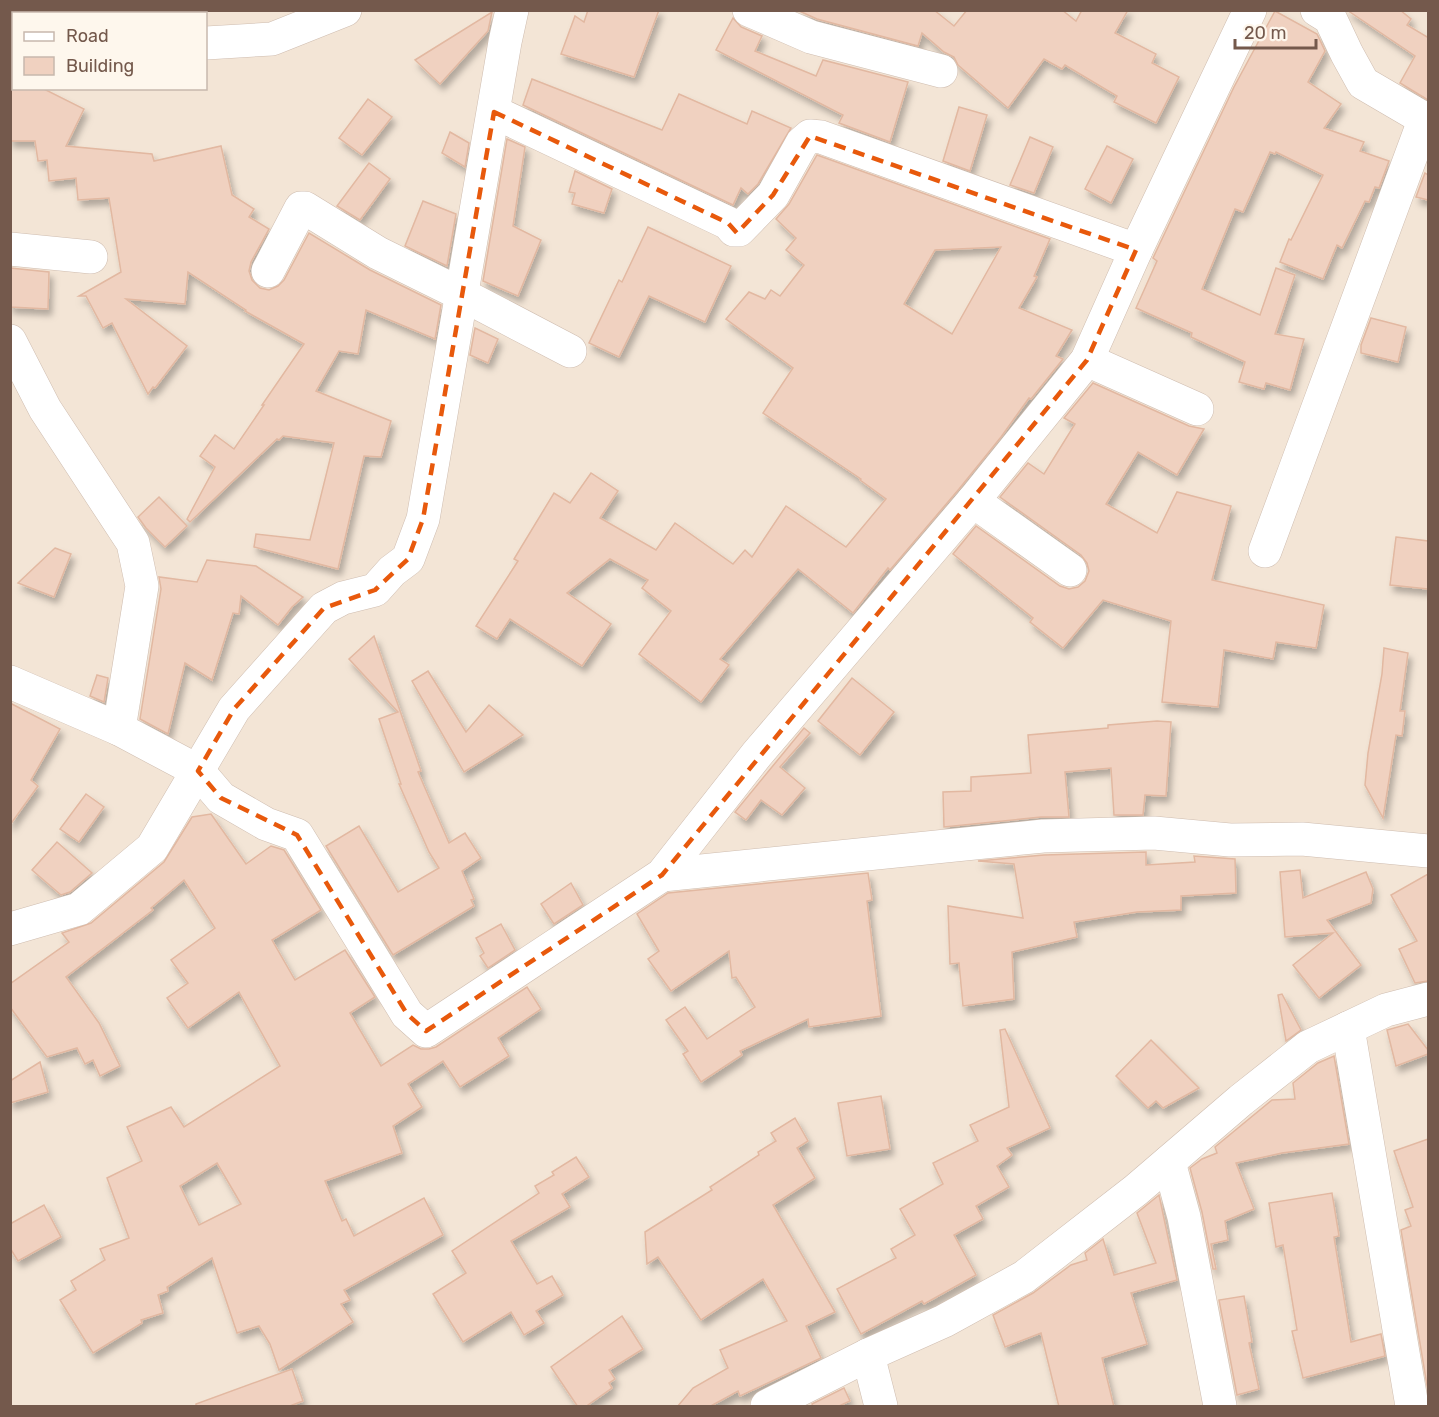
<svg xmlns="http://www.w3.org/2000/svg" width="1439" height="1417" font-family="Rubik,sans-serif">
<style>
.residential{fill:#f3e5d6;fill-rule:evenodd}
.building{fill:#f0d1c0;stroke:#e2b8a1;stroke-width:1.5;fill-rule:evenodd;filter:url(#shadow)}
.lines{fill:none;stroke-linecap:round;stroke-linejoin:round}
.minor-casing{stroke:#cfbdb0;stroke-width:34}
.minor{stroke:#fff;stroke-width:33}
.marked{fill:none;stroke:#e8590c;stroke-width:4.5;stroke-dasharray:12 8;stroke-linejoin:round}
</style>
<defs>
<filter id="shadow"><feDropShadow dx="3.5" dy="6" stdDeviation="3" flood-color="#0004"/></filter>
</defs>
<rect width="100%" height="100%" fill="#fcf3e7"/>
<path class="residential" d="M11 11H1428V1406H11ZM14 14H206V88H14Z"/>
<g class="building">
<polygon points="588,10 659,10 634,77 561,54 575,16 584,22"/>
<polygon points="797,10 934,10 954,26 967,10 1062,10 1076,21 1082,10 1128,10 1115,33 1156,54 1152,63 1179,77 1156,123 1114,102 1117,96 1065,65 1062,69 1044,59 1008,108 958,65 954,57 944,52 922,33 918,46 817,19"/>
<polygon points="1347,10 1400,10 1411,19 1407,25 1427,37 1428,35 1428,100 1400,83 1415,56"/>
<polygon points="1275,11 1317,34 1325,51 1308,82 1341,104 1324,128 1364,142 1360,151 1389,161 1379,188 1375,187 1369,202 1365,201 1342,248 1337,245 1323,279 1280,262 1289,239 1291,240 1323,175 1276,152 1275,154 1270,152 1243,212 1235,209 1202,289 1260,315 1276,268 1295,275 1275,334 1304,339 1290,390 1266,383 1264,389 1239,382 1245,362 1191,337 1192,333 1136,308 1157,261 1153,258 1234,87"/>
<polygon points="492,12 488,31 440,84 415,60"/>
<polygon points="733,18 741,27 762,36 755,51 816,76 823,60 908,82 890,142 839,123 843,115 716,50"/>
<polygon points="532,79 662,130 679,94 747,124 752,111 791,128 758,184 748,194 741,188 733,205 523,105"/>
<polygon points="10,88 42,88 84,109 66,146 152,154 154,161 221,146 232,195 254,209 249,217 269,229 251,262 249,271 252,280 260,288 269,290 278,286 284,280 309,233 370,270 441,305 435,339 366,310 358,354 339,351 316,391 391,421 381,457 364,456 338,569 254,547 256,534 310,540 334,443 283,436 279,440 277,439 190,522 187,519 215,467 200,456 215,435 234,449 264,405 262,405 304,344 245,311 246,310 188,272 185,304 126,299 187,346 155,388 153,387 148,394 112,323 103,328 86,296 79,296 121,272 109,198 78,200 76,178 49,181 47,160 38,161 35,141 10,141"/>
<polygon points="368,99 392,117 362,155 339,138"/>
<polygon points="959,107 987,115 970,171 943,161"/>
<polygon points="450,132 469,143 465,167 442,153"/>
<polygon points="1030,137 1053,147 1034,193 1010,185"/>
<polygon points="507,139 525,147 513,226 541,240 518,296 483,281"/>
<polygon points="1107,146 1133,159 1111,203 1085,189"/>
<path d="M817 155 1050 239 1034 276 1037 277 1019 308 1072 330 1056 356 1063 359 1031 399 1029 398 1001 437 959 489 890 570 888 568 853 613 798 569 720 659 729 665 701 702 639 654 671 611 642 588 648 580 610 559 567 593 611 624 582 666 510 619 497 639 476 626 518 561 514 559 554 493 570 503 591 473 618 491 600 518 656 550 675 523 733 564 745 550 752 557 786 506 846 547 886 499 860 480 861 479 763 413 793 368 726 319 749 292 765 299 771 290 780 296 804 265 786 250 796 238 776 219 789 204ZM1001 247 952 334 904 304 935 250Z"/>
<polygon points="369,163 390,179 360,220 337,206"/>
<polygon points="575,171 612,189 604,213 572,204 575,193 569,192"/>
<polygon points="1425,173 1428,175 1428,200 1416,197"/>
<polygon points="423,201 456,214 447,266 405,246"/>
<polygon points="648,227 731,266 705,322 649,296 619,357 589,343 619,280 622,282"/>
<polygon points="10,268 49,272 48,309 10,307"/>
<polygon points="1371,318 1406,327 1398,362 1361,353 1361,345"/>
<polygon points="475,328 498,339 488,363 470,355"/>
<polygon points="1093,383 1189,426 1204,429 1177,475 1138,452 1106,504 1157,533 1177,492 1231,506 1212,580 1324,605 1316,648 1276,642 1273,659 1224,650 1218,707 1162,702 1171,621 1103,600 1063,648 1030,622 1033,618 953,554 976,526 1060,586 1069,589 1078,587 1085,581 1089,571 1087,563 1081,555 1000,497 1028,463 1044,474 1075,424 1064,418"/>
<polygon points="159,497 187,526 165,547 146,528 138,517"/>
<polygon points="1396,537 1428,541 1428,589 1390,585"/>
<polygon points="55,548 71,554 54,597 18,583"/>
<polygon points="207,560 256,566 303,597 292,607 278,625 241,596 239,614 233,613 212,680 185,663 168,734 140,719 161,589 159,577 197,582"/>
<polygon points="374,636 421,771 418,772 449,843 465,833 481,858 462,871 474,899 471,900 474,906 393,955 326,846 359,826 398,892 439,868 429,852 399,784 401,784 379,719 398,712 349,659"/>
<polygon points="1384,648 1408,653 1400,711 1405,711 1402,736 1396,735 1383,818 1365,785 1368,753 1382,674"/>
<polygon points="428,671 466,732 489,705 523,735 464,772 412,681"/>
<polygon points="97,675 108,678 104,702 90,696"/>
<polygon points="852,678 894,712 860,755 818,721"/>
<polygon points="10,703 60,729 31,780 38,786 10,825"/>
<polygon points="1157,721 1171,722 1166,796 1145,795 1143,815 1114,815 1111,768 1065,772 1069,817 1041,817 944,827 943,792 971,791 971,777 1031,773 1028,735 1108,728 1108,725"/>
<polygon points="804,728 810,733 780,767 805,788 782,815 761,800 746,820 735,812"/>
<polygon points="86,794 104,807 79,842 60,829"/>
<path d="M211 814 246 864 271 846 284 850 321 910 272 940 295 980 345 950 375 997 350 1013 381 1066 413 1045 421 1049H429L436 1047 527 987 541 1009 498 1038 509 1056 460 1087 443 1061 408 1084 422 1107 393 1126 402 1153 325 1181 342 1221 346 1219 354 1236 424 1198 443 1235 344 1290 350 1300 341 1304 353 1322 279 1370 270 1344 259 1326 237 1333 212 1258 167 1287 168 1291 158 1295 163 1313 141 1320 142 1323 93 1353 60 1300 76 1290 71 1281 105 1260 100 1249 129 1238 107 1178 142 1161 127 1127 171 1107 184 1127 280 1066 239 992 188 1028 167 998 188 983 171 960 215 928 184 880 151 908 153 910 66 977 99 1023 120 1066 100 1076 93 1060 85 1064 77 1048 47 1057 10 1007V984L69 942 62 933 91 923 164 862 192 817ZM217 1163 241 1204 199 1225 180 1186Z"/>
<polygon points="57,842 92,873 70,892 61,895 32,870"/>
<polygon points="1146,852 1146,865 1195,862 1194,856 1235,859 1236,893 1181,896 1181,910 1137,912 1074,922 1077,937 1012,952 1014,999 963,1006 959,963 950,964 948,906 1023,918 1014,864 978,861 1044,855"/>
<polygon points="1300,870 1303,898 1366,872 1373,889 1371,903 1327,920 1361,965 1319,998 1293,965 1333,933 1285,937 1280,872"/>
<polygon points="868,873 872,900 867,901 881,1016 809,1027 808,1019 740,1051 742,1055 701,1082 683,1054 688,1051 666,1020 685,1007 707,1039 755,1007 736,977 732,978 729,951 671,991 648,959 659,951 637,914 668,893"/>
<polygon points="1428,874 1428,981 1415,983 1399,949 1417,941 1391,895"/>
<polygon points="571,883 583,905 554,924 541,904"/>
<polygon points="501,924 515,950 488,968 480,956 484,953 476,938"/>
<polygon points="1282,994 1301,1030 1286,1041 1278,995"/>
<polygon points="1408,1024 1428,1050 1428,1054 1396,1066 1387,1030"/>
<polygon points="1005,1029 1050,1128 1007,1148 1012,1155 997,1166 1009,1187 976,1206 983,1219 954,1235 976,1275 924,1304 922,1301 861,1334 837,1289 896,1258 891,1249 915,1235 900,1209 943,1184 933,1163 978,1141 970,1125 1009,1107 1000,1030"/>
<polygon points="1151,1040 1199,1088 1163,1108 1156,1101 1148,1108 1116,1076"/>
<polygon points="1334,1056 1349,1144 1282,1153 1236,1163 1254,1209 1225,1221 1228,1240 1211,1244 1216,1269 1213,1269 1202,1212 1190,1168 1202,1159 1217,1153 1215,1147 1272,1100 1295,1099 1293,1083 1318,1063"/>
<polygon points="40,1062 48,1092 10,1103 10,1081"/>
<polygon points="881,1096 890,1149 847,1156 838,1103"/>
<polygon points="795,1118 808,1141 797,1148 815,1178 773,1205 835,1312 806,1326 821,1358 740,1396 738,1391 709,1407 677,1407 693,1388 728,1368 720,1350 787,1321 763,1279 701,1320 658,1257 647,1264 645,1232 712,1190 710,1187 759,1155 758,1152 776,1141 771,1133"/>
<polygon points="1428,1139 1428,1391 1401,1230 1411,1226 1405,1210 1413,1207 1394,1151"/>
<polygon points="576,1157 589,1177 562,1194 570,1207 511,1241 537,1284 552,1276 563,1295 536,1311 544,1323 524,1335 511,1312 463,1342 433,1294 466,1273 452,1251 539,1193 535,1186 554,1175 552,1172"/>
<polygon points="1332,1193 1339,1236 1334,1237 1351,1342 1381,1334 1385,1356 1303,1378 1292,1331 1297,1330 1283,1245 1276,1247 1269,1203"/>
<polygon points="1159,1195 1177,1280 1131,1293 1147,1344 1102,1358 1114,1407 1059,1407 1041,1333 1005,1347 993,1315 1033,1293 1071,1265 1087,1260 1085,1253 1103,1239 1114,1275 1156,1263 1137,1213"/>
<polygon points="44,1205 61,1237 18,1261 10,1248 10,1224"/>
<polygon points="1244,1296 1252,1342 1249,1343 1259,1389 1237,1395 1219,1300"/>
<polygon points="622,1316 643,1349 609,1370 615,1379 609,1383 612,1388 585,1407 578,1407 551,1367"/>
<polygon points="292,1369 303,1401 287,1407 196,1407 196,1404"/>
<polygon points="844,1388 850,1401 837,1407 813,1407 812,1404"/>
</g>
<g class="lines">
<defs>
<g id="minor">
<polyline points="749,10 811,37 941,71"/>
<polyline points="1317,10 1330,18 1347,54 1363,83 1428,121"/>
<polyline points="10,30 14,28"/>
<polyline points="206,43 272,39 345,10"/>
<polyline points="494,112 728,223 734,230 739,230 773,195 802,143 810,136 821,137 1136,250"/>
<polyline points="10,249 91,257"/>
<polyline points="268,271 301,208 305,208 378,253 463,295 570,351"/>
<polyline points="10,341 45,409 133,543 142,586 119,729"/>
<polyline points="1087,360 1197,409"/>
<polyline points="973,501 1070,570"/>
<polyline points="1265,551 1425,118"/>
<polyline points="10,682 119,729 198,771 221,798 266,824 297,835 407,1014 426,1031 662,875 757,754 973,501 1087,360 1136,250 1250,10"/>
<polyline points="662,875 1043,836 1154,833 1230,840 1302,839 1428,851"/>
<polyline points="10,929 79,909 152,848 234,709 324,608 343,598 375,590 392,571 408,559 423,519 505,42 512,10"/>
<polyline points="1348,1028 1412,1406"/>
<polyline points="1169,1162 1184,1217 1220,1406"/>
<polyline points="868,1355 881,1406"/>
<polyline points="767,1406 868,1355 944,1321 1024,1277 1136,1190 1241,1100 1308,1047 1386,1010 1428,999"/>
</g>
</defs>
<use href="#minor" class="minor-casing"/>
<use href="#minor" class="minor"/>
</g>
<path class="marked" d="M494 112 728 223 737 233 773 195 810 136 1136 250 1087 360 662 875 426 1031 407 1014 297 835 221 798 198 771 234 709 324 608 375 590 408 559 423 519Z"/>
<rect width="1439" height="1417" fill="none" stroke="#74594c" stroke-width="24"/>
<rect x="12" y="12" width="195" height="78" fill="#fef7ed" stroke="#c7b8ad" stroke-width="1.5"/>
<rect x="24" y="32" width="30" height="9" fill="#ffffff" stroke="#c7b8ad" stroke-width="1.5"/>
<text x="66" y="42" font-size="18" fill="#74594c">Road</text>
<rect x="24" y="57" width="30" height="18" fill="#f0d1c0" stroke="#c7b8ad" stroke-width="1.5"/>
<text x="66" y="72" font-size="18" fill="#74594c">Building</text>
<path d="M1235 39v9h81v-9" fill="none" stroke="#74594c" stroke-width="3"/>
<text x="1244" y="39" font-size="18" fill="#74594c" stroke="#fef7ed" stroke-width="4.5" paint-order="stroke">20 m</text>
</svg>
